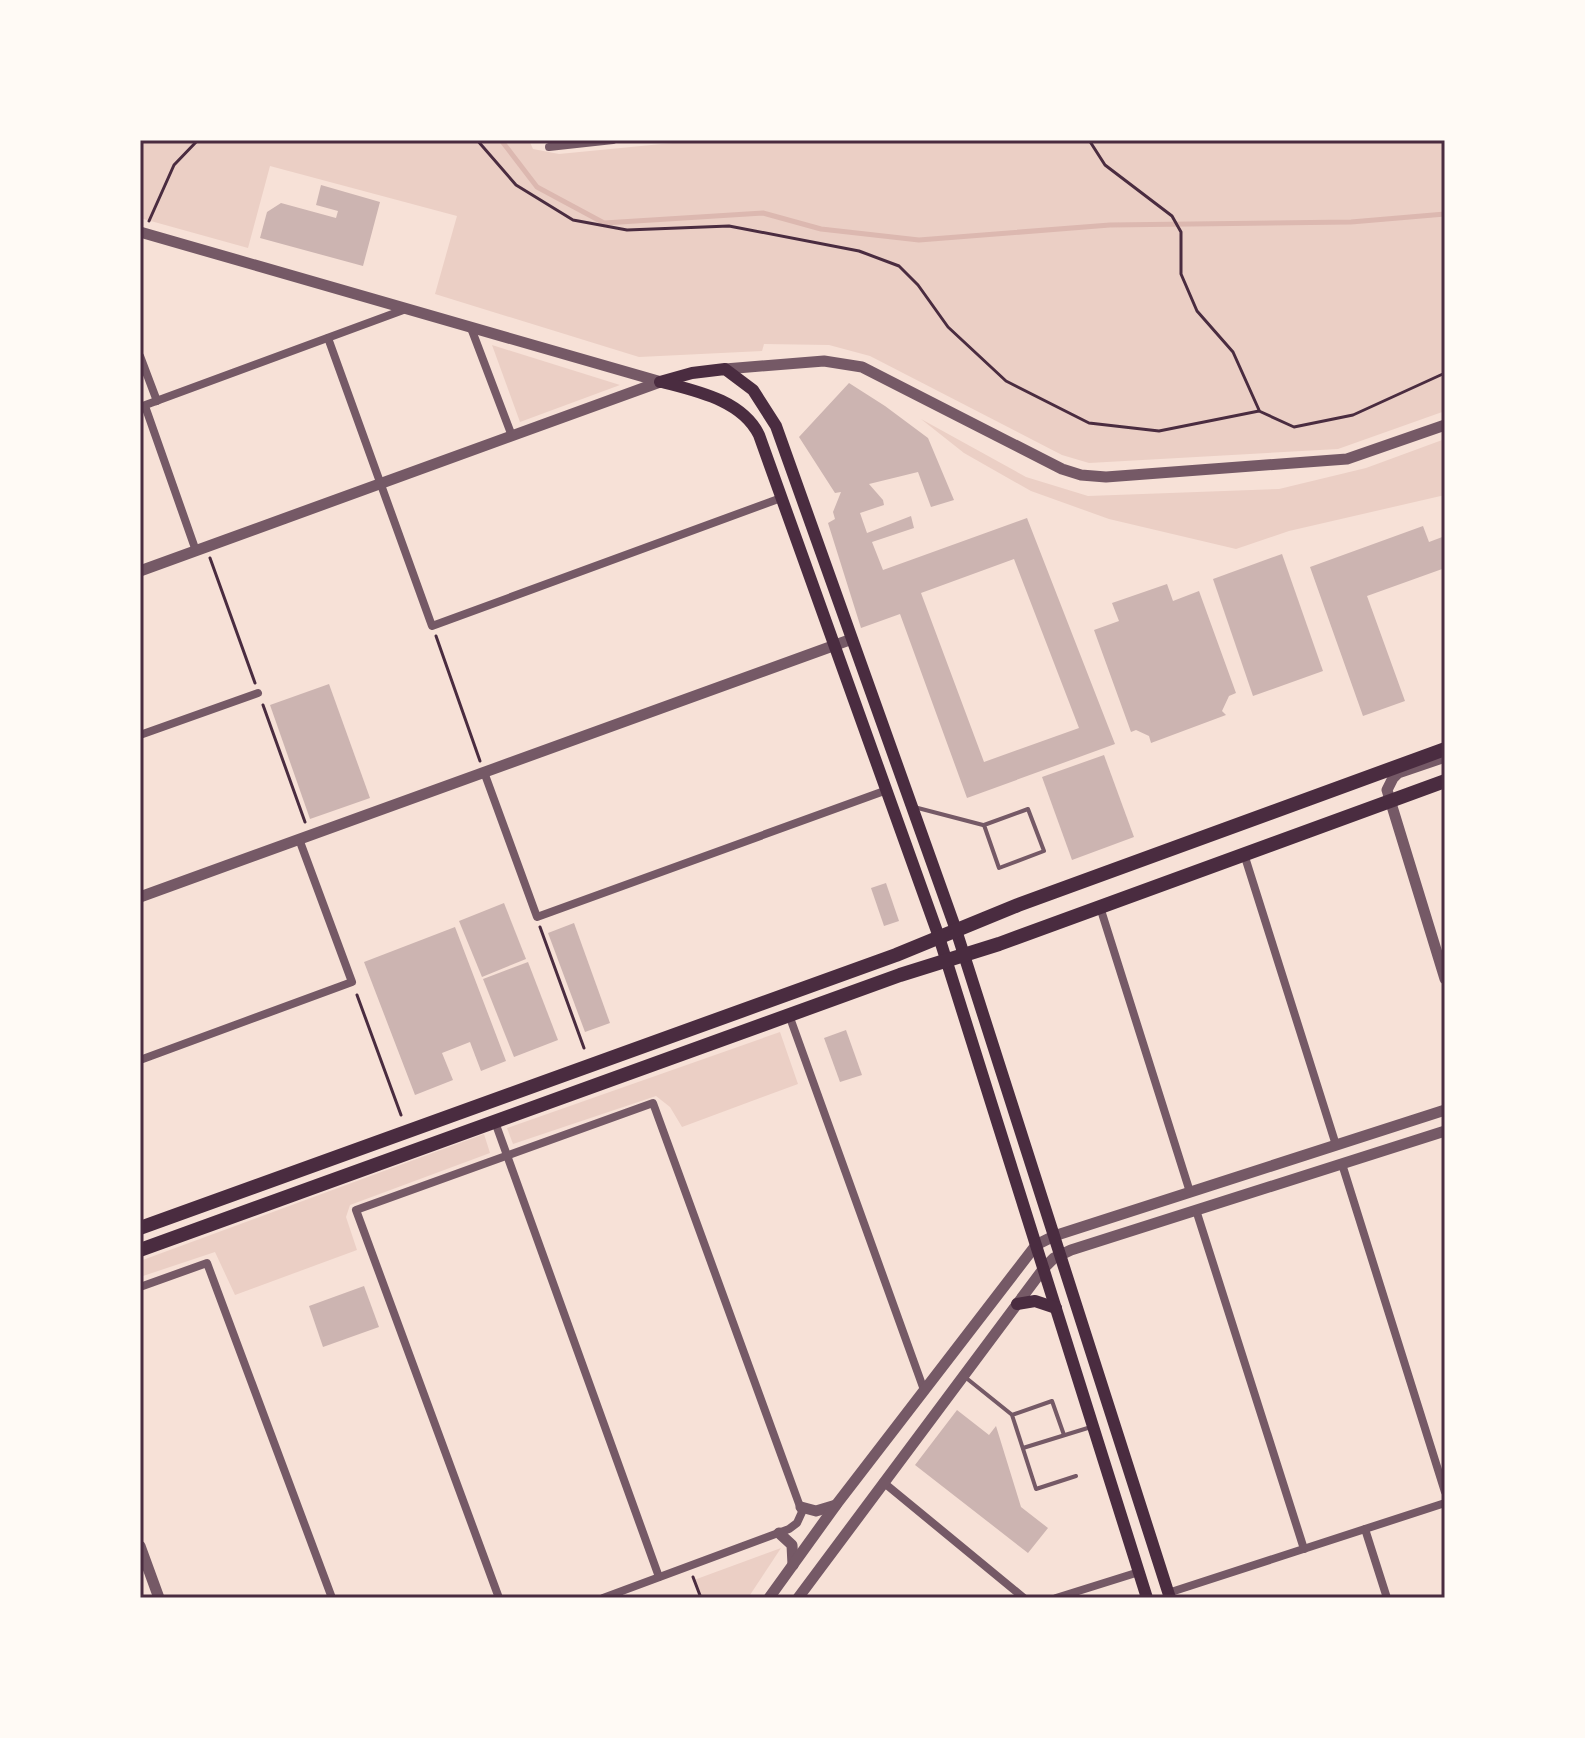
<svg xmlns="http://www.w3.org/2000/svg" width="1585" height="1738" font-family="'Noto Sans',sans-serif">
<style>
.green{fill:#ebcfc5}
.lines{fill:none;stroke-linecap:round;stroke-linejoin:round}
.stream{stroke:#dcb8b0;stroke-width:5}
.building{fill:#ccb4b1;fill-rule:evenodd}
.path{stroke:#4a2c40;stroke-width:3}
.service{stroke:#755966;stroke-width:4}
.minor{stroke:#755966;stroke-width:8}
.tertiary{stroke:#755966;stroke-width:11}
.secondary{stroke:#4a2c40;stroke-width:12}
.primary{stroke:#4a2c40;stroke-width:14}
.neatline{fill:none;stroke:#4a2c40;stroke-width:3}
</style>
<rect width="100%" height="100%" fill="#f7e1d7"/>
<g class="green">
<polygon points="140,140 529,140 533,149 559,154 703,140 1445,140 1445,411 1338,449 1089,463 1062,455 870,356 829,345 764,344 762,351 639,357 435,294 457,216 270,166 248,248 140,218"/>
<polygon points="492,345 620,385 520,422"/>
<polygon points="921,419 1026,477 1088,496 1279,489 1366,468 1445,439 1445,495 1289,531 1236,549 1109,519 1031,491 964,453"/>
<polygon points="780,1032 798,1084 682,1127 670,1107 656,1096 513,1144 507,1128"/>
<polygon points="484,1134 490,1153 350,1205 346,1217 357,1250 235,1295 215,1252 140,1277 140,1261"/>
<polygon points="781,1548 748,1598 701,1598 694,1580"/>
</g>
<g class="lines">
<polyline class="stream" points="501,140 537,187 604,223 763,213 821,229 919,240 1110,225 1351,222 1445,214"/>
</g>
<g class="building">
<polygon points="321,185 380,202 363,266 260,238 267,212 281,203 336,218 338,211 316,205"/>
<path d="M849 383 885 406 928 438 954 500 931 507 918 472 869 484 883 500 884 505 860 513 867 533 911 516 914 528 872 542 883 570 1027 518 1115 744 967 798 900 614 861 628 828 523 835 519 833 512 841 492 835 493 799 437ZM1014 559 1079 728 984 762 921 593Z"/>
<polygon points="1423,526 1429,542 1445,536 1445,568 1367,596 1405,701 1363,716 1310,567"/>
<polygon points="1282,554 1323,671 1253,696 1213,579"/>
<polygon points="1167,584 1173,601 1199,591 1236,693 1229,696 1222,711 1226,715 1151,743 1149,736 1136,730 1131,732 1094,630 1119,621 1112,603"/>
<polygon points="329,684 370,798 310,819 270,705"/>
<polygon points="1104,755 1134,837 1072,860 1042,777"/>
<polygon points="886,883 899,921 884,926 871,888"/>
<polygon points="504,903 526,959 482,977 459,921"/>
<polygon points="574,923 610,1023 585,1032 548,933"/>
<polygon points="455,927 506,1061 481,1071 470,1042 442,1053 453,1080 415,1095 364,962"/>
<polygon points="528,962 558,1040 514,1057 483,979"/>
<polygon points="846,1030 862,1075 840,1082 824,1038"/>
<polygon points="364,1286 379,1327 323,1347 309,1306"/>
<polygon points="957,1410 989,1435 996,1426 1021,1507 1048,1528 1028,1553 915,1465"/>
</g>
<g class="lines">
<g class="path">
<polyline points="477,140 516,185 573,220 627,230 729,226 859,251 899,266 918,285 948,327 1006,381 1089,423 1159,431 1259,411 1294,427 1353,415 1445,373"/>
<polyline points="1089,140 1105,165 1172,216 1181,232 1181,274 1197,311 1233,352 1259,410"/>
<polyline points="149,221 174,165 198,140"/>
<polyline points="210,558 255,683"/>
<polyline points="436,636 480,761"/>
<polyline points="263,705 305,822"/>
<polyline points="540,927 584,1048"/>
<polyline points="357,995 401,1115"/>
<polyline points="693,1577 701,1598"/>
</g>
<g class="service">
<polyline points="914,807 983,825"/>
<polygon points="1028,809 1044,851 999,868 984,825"/>
<polyline points="965,1377 1011,1414"/>
<polyline points="1064,1435 1052,1401 1012,1415 1036,1489 1076,1476"/>
<polyline points="1023,1448 1091,1427"/>
</g>
<g class="minor">
<polyline points="549,147 613,140"/>
<polyline points="471,328 512,436"/>
<polyline points="328,338 432,626 781,498"/>
<polyline points="140,356 157,401"/>
<polyline points="145,406 196,551"/>
<polyline points="140,407 406,309"/>
<polyline points="140,735 258,693"/>
<polyline points="484,772 537,917 887,790"/>
<polyline points="1244,854 1336,1145"/>
<polyline points="1100,907 1190,1192"/>
<polyline points="789,1015 924,1390"/>
<polyline points="140,1060 352,982 299,839"/>
<polyline points="495,1122 659,1577"/>
<polyline points="1342,1164 1445,1492"/>
<polyline points="1196,1210 1304,1549"/>
<polyline points="140,1287 207,1263 332,1598"/>
<polyline points="883,1482 1024,1598"/>
<polyline points="1365,1529 1387,1598"/>
<polyline points="1168,1593 1445,1503"/>
<polyline points="499,1598 356,1210 653,1103 802,1512 797,1523 789,1529 603,1598"/>
<polyline points="1056,1598 1139,1572"/>
</g>
<g class="tertiary">
<polyline points="140,232 658,381"/>
<polyline points="725,369 824,361 862,367 1062,469 1081,475 1106,477 1347,459 1445,425"/>
<polyline points="140,571 660,382"/>
<polyline points="1445,757 1398,773 1393,778 1387,790 1445,979"/>
<polyline points="140,897 852,639"/>
<polyline points="801,1507 816,1511 836,1505"/>
<polyline points="779,1533 792,1545 793,1565"/>
<polyline points="140,1546 159,1598"/>
<polyline points="769,1598 836,1505 1036,1245 1054,1236 1445,1110"/>
<polyline points="798,1598 1044,1268 1054,1258 1071,1250 1445,1131"/>
</g>
<g class="secondary">
<polyline points="660,382 692,373 725,369 753,390 776,426 956,930 1170,1598"/>
<path d="M662 382C696 391 742 400 759 435L939 937 1147 1598"/>
<polyline points="1017,1304 1035,1301 1056,1308"/>
</g>
<g class="primary">
<polyline points="140,1228 896,955 1018,905 1445,749"/>
<polyline points="140,1250 900,975 999,944 1445,781"/>
</g>
</g>
<rect width="1585" height="1738" fill="none" stroke="#fffaf5" stroke-width="284"/>
<rect x="142" y="142" width="1301" height="1454" class="neatline"/>
</svg>
